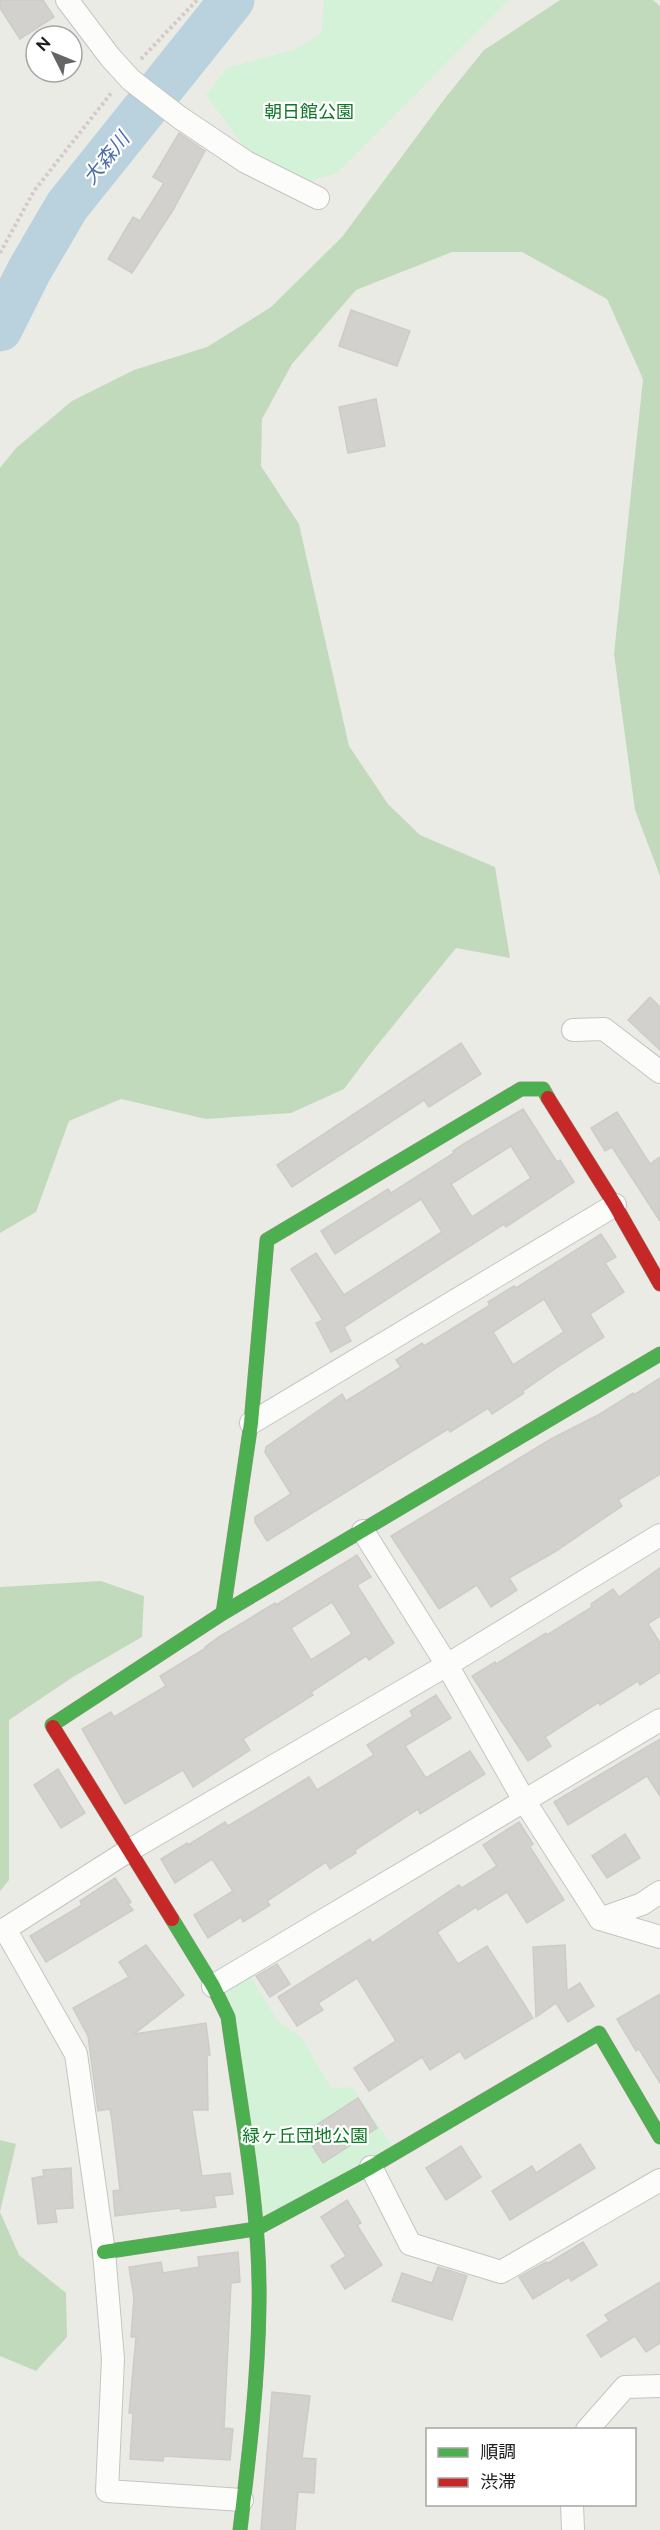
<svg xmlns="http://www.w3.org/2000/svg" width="660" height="2530" font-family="Raleway,'Noto Sans JP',sans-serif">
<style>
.forest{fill:#c2dabc}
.park{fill:#d4f2d8}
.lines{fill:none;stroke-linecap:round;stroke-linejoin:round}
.river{stroke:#bad2de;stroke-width:45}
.building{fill:#d2d1cd;stroke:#ceccc7;stroke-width:1.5;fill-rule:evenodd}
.street-casing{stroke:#c4c4c2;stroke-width:24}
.fast-casing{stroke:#90957f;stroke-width:15}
.jam-casing{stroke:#90957f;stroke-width:15}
.path{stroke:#d5cac6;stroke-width:4;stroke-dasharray:3 3;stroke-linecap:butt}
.street{stroke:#fcfcfb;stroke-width:22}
.fast{stroke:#4caf50;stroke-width:14}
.jam{stroke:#c62828;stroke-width:14}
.labels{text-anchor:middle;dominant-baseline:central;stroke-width:4.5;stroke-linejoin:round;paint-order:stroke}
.park-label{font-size:18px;fill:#0f7726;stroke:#fff}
.water-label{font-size:20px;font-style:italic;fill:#4d6fa9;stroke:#fff}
</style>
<rect width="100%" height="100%" fill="#ebebe6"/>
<g class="forest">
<polygon points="560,0 653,0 660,6 660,876 635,810 614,654 643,379 607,299 522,252 452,252 356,290 292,364 262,419 261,466 299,524 349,746 388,804 420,835 495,867 510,958 456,948 371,1053 344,1089 291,1113 206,1119 121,1099 69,1121 36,1212 0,1233 0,468 16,448 72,401 134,370 207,347 271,307 342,237 446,97 484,50"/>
<polygon points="101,1581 144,1596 142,1637 73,1677 9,1720 9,1880 0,1891 0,1587"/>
<polygon points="0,2140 16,2144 0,2212 19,2255 66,2293 67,2337 36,2371 0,2356"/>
</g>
<g class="park">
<polygon points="324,0 509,0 337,173 308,182 248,152 206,95 227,68 295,49 321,34"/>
<polygon points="248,1972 277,2020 301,2037 332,2089 352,2087 393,2147 261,2219 222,1988"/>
</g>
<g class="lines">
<polyline class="river" points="0,329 29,271 67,206 232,0"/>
</g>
<g class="building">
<polygon points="0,0 43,0 54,17 20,39 0,8"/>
<polygon points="179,133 205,151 173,210 132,273 108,259 133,217 140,221 164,183 153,177"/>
<polygon points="351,310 410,331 397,366 339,346"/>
<polygon points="376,399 385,446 348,453 339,407"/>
<polygon points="650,997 660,1007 660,1050 628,1020"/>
<polygon points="461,1043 481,1074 429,1107 424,1100 292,1187 277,1165"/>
<path d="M523 1109 557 1162 560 1160 574 1182 506 1227 504 1224 344 1327 351 1341 331 1352 316 1323 323 1320 291 1269 316 1253 344 1295 442 1232 421 1199 335 1254 321 1231 388 1189 391 1193 454 1153 453 1151 462 1145ZM511 1146 531 1178 472 1217 451 1184Z"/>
<polygon points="617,1112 650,1164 660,1157 660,1221 612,1147 605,1151 591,1128"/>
<path d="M601 1234 616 1257 605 1263 624 1292 590 1314 604 1337 562 1364 523 1391 524 1393 492 1414 488 1408 450 1432 448 1429 267 1541 255 1522V1517L291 1494 265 1452 266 1447 342 1394 346 1401 401 1367 396 1360 422 1343 424 1346 490 1305 488 1302 514 1286 516 1288ZM544 1299 564 1332 513 1365 493 1332Z"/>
<polygon points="660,1378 660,1474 618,1500 622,1506 556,1551 509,1578 517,1590 491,1607 477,1585 439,1609 391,1536 551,1439 600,1414 633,1393 634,1395"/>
<path d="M357 1555 371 1577 357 1585 394 1643 369 1660 366 1656 311 1692 313 1695 243 1739 250 1750 193 1787 183 1770 125 1804 82 1729 111 1712 114 1717 166 1686 160 1676 206 1648 205 1647 219 1637 275 1603 276 1605ZM332 1602 352 1634 311 1660 291 1628Z"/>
<polygon points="660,1568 660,1616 648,1624 660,1643 660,1672 640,1685 638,1681 600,1705 599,1702 545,1737 551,1746 528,1761 472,1676 495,1662 496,1664 546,1633 547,1635 592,1607 591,1604 613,1589 619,1597"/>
<polygon points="436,1695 451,1718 405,1746 426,1778 470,1751 485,1774 420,1814 418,1809 355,1850 356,1853 330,1869 326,1862 267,1901 270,1905 243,1922 241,1917 208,1938 194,1915 233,1891 212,1859 175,1883 161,1859 187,1843 188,1845 225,1822 228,1826 309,1777 317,1790 374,1755 367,1745 413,1716 410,1711"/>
<polygon points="660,1739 660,1796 647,1776 568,1825 554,1802"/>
<polygon points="58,1769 85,1813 61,1828 34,1785"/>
<polygon points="519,1822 533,1844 530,1847 564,1900 527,1923 507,1892 478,1910 476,1907 437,1932 458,1964 487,1946 533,2018 465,2059 460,2051 430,2070 422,2057 369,2091 354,2068 396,2041 357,1978 318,2003 323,2010 297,2026 278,1997 370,1939 372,1943 459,1885 462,1888 497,1866 483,1845"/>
<polygon points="625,1834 640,1858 607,1878 592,1856"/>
<polygon points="115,1878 131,1902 128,1904 133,1910 46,1962 30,1936 82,1905 80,1901"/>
<polygon points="146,1945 184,1995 134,2034 206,2023 210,2055 207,2056 208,2110 192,2110 202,2176 230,2173 233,2194 214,2196 216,2207 181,2211 181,2208 115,2216 113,2191 120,2190 112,2121 110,2109 98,2111 88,2036 73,2008 129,1977 119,1962"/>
<polygon points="565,1945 567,1991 580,1983 594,2006 568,2022 556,2003 536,2017 533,1947"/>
<polygon points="277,1964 290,1984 270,1997 256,1976"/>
<polygon points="660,1994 660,2083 639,2049 636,2051 617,2019"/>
<polygon points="358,2098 377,2128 323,2163 304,2133"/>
<polygon points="580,2144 595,2168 510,2220 492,2191 532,2166 536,2173"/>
<polygon points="461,2146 481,2177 446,2200 426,2168"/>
<polygon points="71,2168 73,2208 55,2209 57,2222 38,2224 32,2178 44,2176 43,2170"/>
<polygon points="347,2200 361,2223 357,2225 382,2265 345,2289 331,2266 346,2256 321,2217"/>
<polygon points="583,2242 597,2265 571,2281 569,2277 533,2299 519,2277 546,2262 547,2264"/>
<polygon points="238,2252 240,2282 231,2283 224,2428 233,2429 230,2460 164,2456 163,2461 130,2459 133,2413 129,2413 136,2337 131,2337 134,2298 129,2267 161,2262 163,2273 199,2267 198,2257"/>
<polygon points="438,2267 467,2276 452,2320 392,2301 402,2273 432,2283"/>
<polygon points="660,2282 660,2343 646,2352 635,2336 601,2357 587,2335 609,2321 605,2315"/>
<polygon points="272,2392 310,2396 302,2458 316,2459 314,2493 298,2492 295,2530 261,2530"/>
</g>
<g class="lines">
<defs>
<g id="street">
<polyline points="67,0 110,57 131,80 179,117 246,162 318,198"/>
<polyline points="573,1030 604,1029 660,1072"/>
<polyline points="251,1423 615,1205"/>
<polyline points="363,1531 447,1665 525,1802 600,1919 660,1937"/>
<polyline points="600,1919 642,1904 660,1892"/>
<polyline points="213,1986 660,1720"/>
<polyline points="371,2167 410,2244 501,2272 660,2180"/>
<polyline points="587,2430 625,2387 660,2386"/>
<polyline points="242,2500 107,2491 113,2359 104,2252 76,2054 5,1929 128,1851 447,1665 660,1535"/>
<polyline points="572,2504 573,2530"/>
</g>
<g id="fast">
<polyline points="223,1613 251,1423 267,1240 521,1089 543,1089 548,1098"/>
<polyline points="53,1727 52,1725 223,1613 660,1354"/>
<path d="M172 1919 213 1986 228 2017C241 2113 261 2210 259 2307 258 2382 249 2456 240 2530"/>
<polyline points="104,2252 256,2229 371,2167 599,2033 660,2137"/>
</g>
<g id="jam">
<polyline points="548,1098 615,1205 660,1284"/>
<polyline points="53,1727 172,1919"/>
</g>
</defs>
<use href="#street" class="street-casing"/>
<use href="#fast" class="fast-casing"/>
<use href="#jam" class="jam-casing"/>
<g class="path">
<polyline points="141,59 197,0"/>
<polyline points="0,253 34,191 112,92"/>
</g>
<use href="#street" class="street"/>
<use href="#fast" class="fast"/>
<use href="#jam" class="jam"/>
</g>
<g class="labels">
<g class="park-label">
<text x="309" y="111">朝日館公園</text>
<text x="305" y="2135">緑ヶ丘団地公園</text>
</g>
<g class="water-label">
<text transform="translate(106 158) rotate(-51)">大森川</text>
</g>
</g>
<rect x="426" y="2428" width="210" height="78" fill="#ffffff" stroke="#a5a5a5" stroke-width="1.5"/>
<rect x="438" y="2448" width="30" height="9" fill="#4caf50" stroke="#a5a5a5" stroke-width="1.5"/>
<text x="480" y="2458" font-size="18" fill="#1d1d1d">順調</text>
<rect x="438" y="2478" width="30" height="9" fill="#c62828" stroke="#a5a5a5" stroke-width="1.5"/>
<text x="480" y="2488" font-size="18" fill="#1d1d1d">渋滞</text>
<g transform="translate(54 54) rotate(313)"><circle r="28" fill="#ffffff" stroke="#a5a5a5" stroke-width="1.5"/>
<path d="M0-4.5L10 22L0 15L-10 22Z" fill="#656563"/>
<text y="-9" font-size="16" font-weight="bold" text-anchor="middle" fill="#1d1d1d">N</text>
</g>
</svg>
